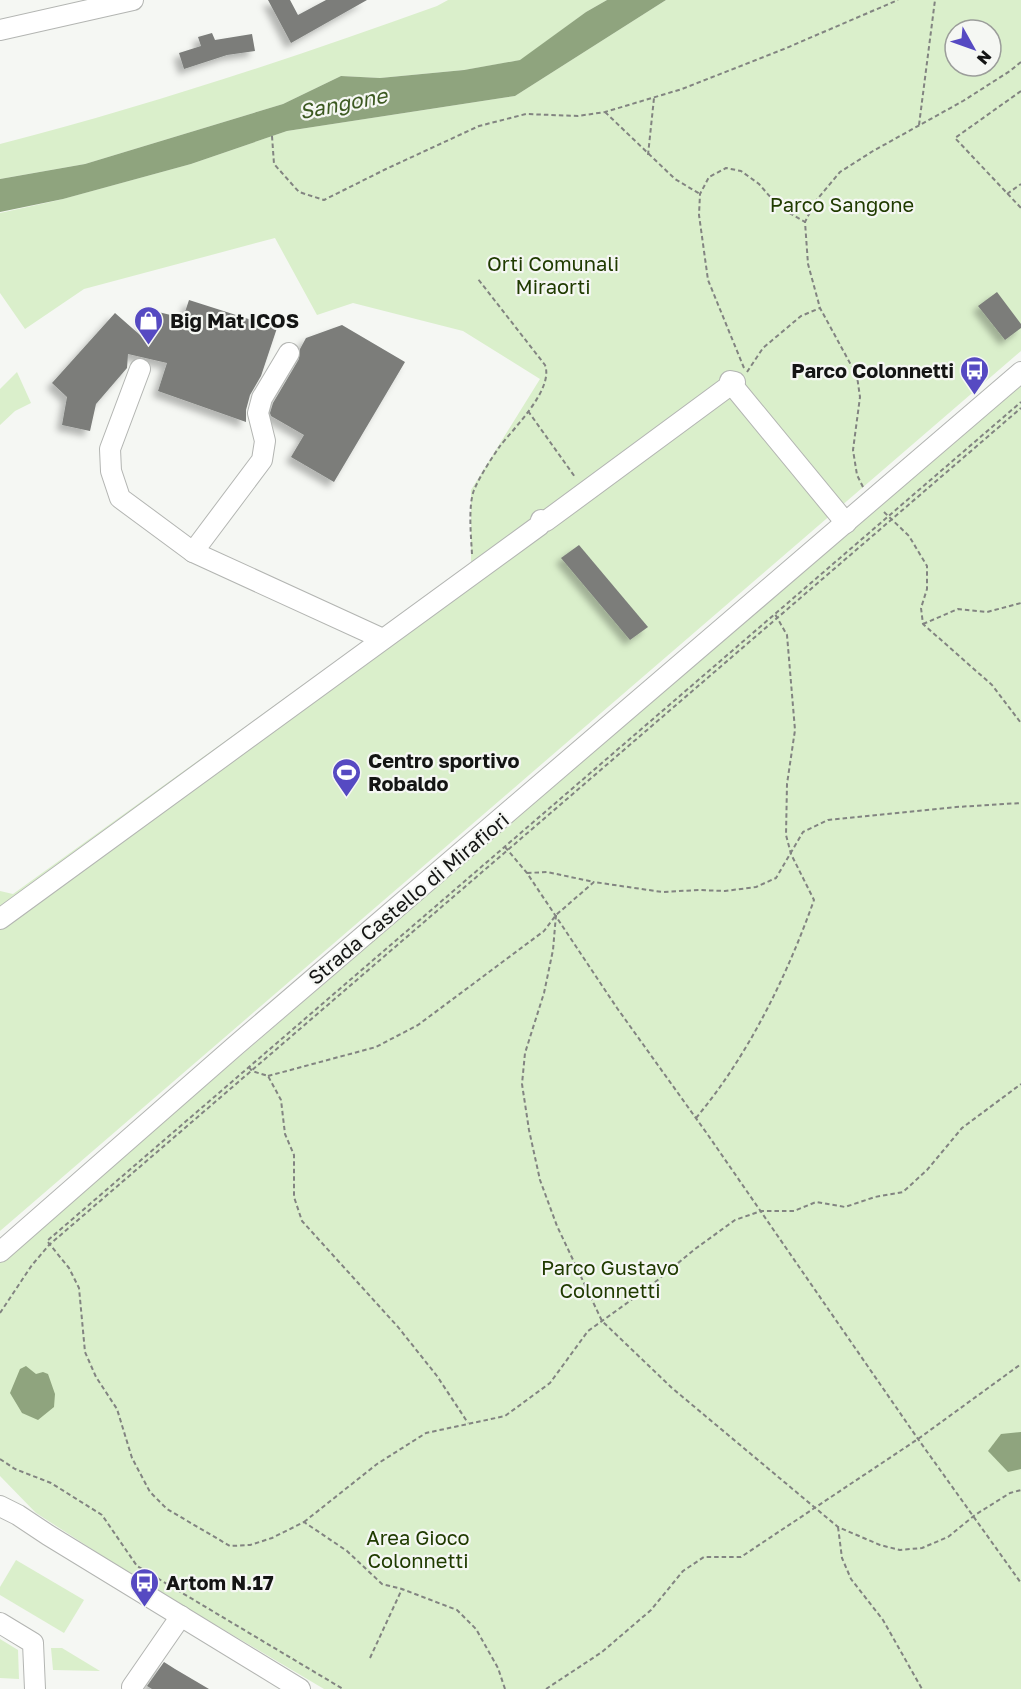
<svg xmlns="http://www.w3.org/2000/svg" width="1021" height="1689" font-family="'Golos Text',sans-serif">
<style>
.green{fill:#daefcb;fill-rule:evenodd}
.water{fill:#8fa47e}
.building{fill:#7b7d7a;filter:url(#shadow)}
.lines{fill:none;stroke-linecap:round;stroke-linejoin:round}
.minor-casing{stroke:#b3b5b2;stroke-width:22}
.path{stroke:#828481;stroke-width:2;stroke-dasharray:4.5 3;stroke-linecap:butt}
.minor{stroke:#fff;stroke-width:20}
.labels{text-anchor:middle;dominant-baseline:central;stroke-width:4.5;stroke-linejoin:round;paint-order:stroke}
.park-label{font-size:20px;fill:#203b00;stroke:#f5f7f3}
.poi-label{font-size:20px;font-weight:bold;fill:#141514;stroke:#f5f7f3;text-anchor:start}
.street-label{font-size:20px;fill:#141514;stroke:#f5f7f3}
.water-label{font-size:21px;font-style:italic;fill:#3c5921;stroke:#f5f7f3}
</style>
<defs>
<filter id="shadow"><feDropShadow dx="-5.5" dy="5.5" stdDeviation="3" flood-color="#0004"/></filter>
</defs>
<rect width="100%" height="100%" fill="#f5f7f3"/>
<g class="green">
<path d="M448 0H607L586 12 521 60 464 70 380 78 341 76 283 104 85 164 0 179V144C148 106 293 58 437 6Z"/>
<path d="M666 0H1021V351L0 1231V891L13 894 471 564V490L540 379 463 331 353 303 317 315 275 238 84 289 25 329 0 293V213L59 200 191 164 287 131 515 96ZM955 30H991V66H955Z"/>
<polygon points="17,372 31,403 15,411 0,425 0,389"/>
<polygon points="1021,383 1021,1689 324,1689 143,1582 36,1513 0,1476 0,1263"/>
<polygon points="16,1560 84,1600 64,1633 0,1595 0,1587"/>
<polygon points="0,1639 18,1650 19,1679 0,1678"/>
<polygon points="51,1648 62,1648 100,1671 53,1670"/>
</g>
<g class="water">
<polygon points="607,0 666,0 515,96 287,131 191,164 63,199 0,212 0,179 85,164 283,104 341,76 380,78 464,70 520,60 586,12"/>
<polygon points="26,1366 36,1374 43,1372 48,1374 55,1394 54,1407 38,1420 22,1413 10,1393 20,1369"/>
<polygon points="1021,1432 1021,1469 1008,1472 988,1451 1001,1434"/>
</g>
<g class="building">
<polygon points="268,0 290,0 298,15 326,0 367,0 291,43"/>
<polygon points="212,33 215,40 252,34 255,51 227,55 184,69 179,53 201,46 198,37"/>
<polygon points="997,292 1021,324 1021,328 1005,340 978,306"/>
<polygon points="189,300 277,328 261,376 250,395 246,410 246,422 158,391 167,363 128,354 127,368 96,404 90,431 62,425 67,397 52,383 115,313 140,335 146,309 183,318"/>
<polygon points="342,325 405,362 334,482 291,457 304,435 271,416 270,413 273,403 299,359 300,349 306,338"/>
<polygon points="579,545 648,627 630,640 561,558"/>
<polygon points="164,1662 175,1669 209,1689 152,1689 147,1686"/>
</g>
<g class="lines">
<defs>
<g id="minor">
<polyline points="0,30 133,0"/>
<polyline points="140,369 110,449 111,471 120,498 193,552 383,639"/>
<polyline points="734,387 846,523"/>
<polyline points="193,552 262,460 265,441 258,413 262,398 289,353"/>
<polyline points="0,919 540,525 541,520 546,521 729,386 730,381 735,382 734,387 729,386"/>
<polyline points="0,1252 234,1047 1021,372"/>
<polyline points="0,1506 18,1515 48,1535 300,1689"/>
<polyline points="0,1623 33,1643 35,1689"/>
<polyline points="132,1687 181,1616"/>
</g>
</defs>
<use href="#minor" class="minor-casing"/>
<g class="path">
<polyline points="1021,91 955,138 1021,208"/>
<polyline points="605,112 675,179 700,194"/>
<polyline points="919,125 935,0"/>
<polyline points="272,136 274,164 299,192 324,200 386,169 479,126 526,114 578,116 605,112 682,89 784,49 898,0"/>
<polyline points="648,155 654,98"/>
<polyline points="1007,194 1021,184"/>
<polyline points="744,368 708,280 699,215 700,194 709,177 726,168 741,171 759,184 779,207 805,222"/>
<polyline points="747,372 763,348 801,316 820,308"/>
<polyline points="528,411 575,477"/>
<polyline points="863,487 857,475 853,450 860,397 857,376 820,308 808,264 805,222 815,202 840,172 873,151 963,101 1010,71 1021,62"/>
<polyline points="884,512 909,536 927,566 927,589 921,608 923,624 992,685 1021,723"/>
<path d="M472 554C471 536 468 506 474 490 480 476 491 459 500 446 514 428 554 389 545 365L478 279"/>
<polyline points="923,624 958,609 987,612 1021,603"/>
<polyline points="505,847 527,873 617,1008 708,1135 918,1439 1021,1583"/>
<polyline points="527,873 547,872 594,882"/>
<polyline points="556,915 553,950 544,993 525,1053 522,1084 529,1130 540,1180 557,1226 602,1321 672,1388 838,1527 880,1545 900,1550 922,1548 948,1537 975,1515 1010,1493 1021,1490"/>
<polyline points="249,1067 252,1071 268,1076 281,1100 285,1134 294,1155 294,1197 302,1221 398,1327 437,1376 468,1423"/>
<polyline points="268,1076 376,1047 418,1025 544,931 556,915 594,882 662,892 699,890 725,891 756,887 776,878 803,832 828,820 956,807 1021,803"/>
<path d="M696 1118C748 1056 787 976 814 900L791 854 786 835 787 784 795 730 787 635 775 614"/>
<polyline points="0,1313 32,1265 49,1245 1021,408"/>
<polyline points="0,1459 15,1469 51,1483 102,1515 137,1566 343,1689"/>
<polyline points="304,1522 377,1464 426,1433 505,1416 550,1383 588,1331 648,1288 695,1249 735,1220 761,1211 794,1211 816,1202 845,1207 875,1197 903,1192 927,1170 962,1128 1021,1084"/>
<polyline points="838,1527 842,1558 851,1579 883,1620 922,1689"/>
<polyline points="370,1658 402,1589"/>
<polyline points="505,1689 498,1668 476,1629 457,1610 402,1589 382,1584 347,1551 304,1522 272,1538 250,1545 230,1546 167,1509 150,1492 132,1458 117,1409 96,1377 85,1352 79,1288 69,1268 47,1241 1021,402"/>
<polyline points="546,1689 602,1652 651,1610 683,1571 704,1557 741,1557 918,1439 1021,1364"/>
</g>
<use href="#minor" class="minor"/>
</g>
<defs>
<symbol id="shop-pin" viewBox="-11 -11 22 30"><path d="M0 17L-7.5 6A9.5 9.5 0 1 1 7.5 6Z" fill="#564ac2" stroke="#f5f7f3"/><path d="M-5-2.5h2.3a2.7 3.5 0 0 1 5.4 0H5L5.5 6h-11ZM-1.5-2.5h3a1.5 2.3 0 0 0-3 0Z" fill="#fff"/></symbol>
<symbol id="bus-pin" viewBox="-11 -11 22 30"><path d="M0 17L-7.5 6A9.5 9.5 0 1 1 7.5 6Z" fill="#564ac2" stroke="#f5f7f3"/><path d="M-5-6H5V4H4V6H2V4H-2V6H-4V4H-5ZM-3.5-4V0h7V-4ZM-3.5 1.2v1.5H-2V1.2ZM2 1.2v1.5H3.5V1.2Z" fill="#fff"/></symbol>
<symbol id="stadium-pin" viewBox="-11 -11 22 30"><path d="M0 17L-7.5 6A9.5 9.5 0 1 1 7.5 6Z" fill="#564ac2" stroke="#f5f7f3"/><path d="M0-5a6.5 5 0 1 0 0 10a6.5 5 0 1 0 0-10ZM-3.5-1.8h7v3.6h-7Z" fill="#fff"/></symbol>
</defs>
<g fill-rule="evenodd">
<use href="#shop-pin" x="132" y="304" width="33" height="45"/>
<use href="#bus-pin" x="958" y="354" width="33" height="45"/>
<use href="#stadium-pin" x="330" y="756" width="33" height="45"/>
<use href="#bus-pin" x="128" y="1566" width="33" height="45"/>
</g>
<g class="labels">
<g class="park-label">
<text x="842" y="204">Parco Sangone</text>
<text x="553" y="263">Orti Comunali<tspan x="553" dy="23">Miraorti</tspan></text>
<text x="610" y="1267">Parco Gustavo<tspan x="610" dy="23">Colonnetti</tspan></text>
<text x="418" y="1537">Area Gioco<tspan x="418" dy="23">Colonnetti</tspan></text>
</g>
<g class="poi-label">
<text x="170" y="320">Big Mat ICOS</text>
<text x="954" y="370" text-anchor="end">Parco Colonnetti</text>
<text x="368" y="760">Centro sportivo<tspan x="368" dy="23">Robaldo</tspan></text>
<text x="166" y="1582">Artom N.17</text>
</g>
<g class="street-label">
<text transform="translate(408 898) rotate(-40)">Strada Castello di Mirafiori</text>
</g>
<g class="water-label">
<text transform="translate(343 103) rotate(-11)">Sangone</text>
</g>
</g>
<g transform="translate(973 48) rotate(130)"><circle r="28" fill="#f5f7f3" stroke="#9b9d9a" stroke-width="1.5"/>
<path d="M0-4.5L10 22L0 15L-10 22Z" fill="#564ac2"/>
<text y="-9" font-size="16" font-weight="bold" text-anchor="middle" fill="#141514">N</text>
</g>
</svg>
